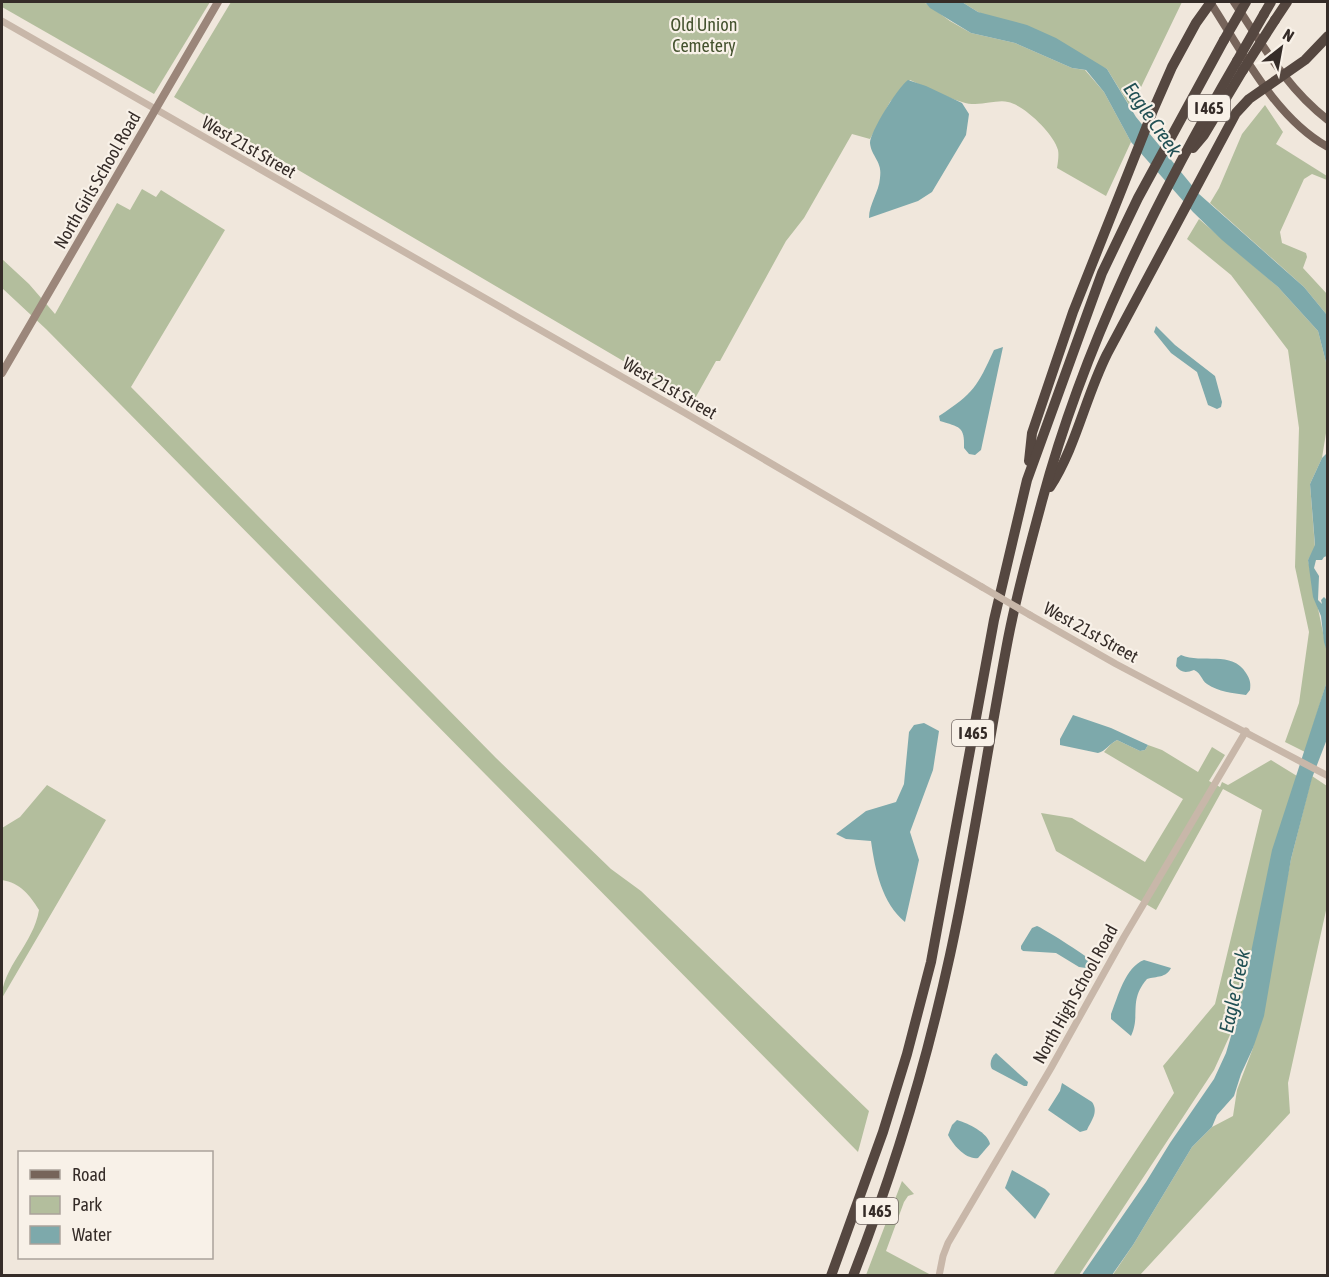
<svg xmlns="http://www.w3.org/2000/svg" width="1329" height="1277" font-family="'Asap Condensed',sans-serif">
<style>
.green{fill:#b3be9d}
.water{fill:#7da9ab}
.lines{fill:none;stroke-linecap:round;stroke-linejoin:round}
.tertiary{stroke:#c8b7a9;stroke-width:7}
.secondary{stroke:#9b867a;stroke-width:8}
.primary{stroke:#76645a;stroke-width:8}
.motorway{stroke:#554740;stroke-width:10}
.tertiary-bridge{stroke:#c8b7a9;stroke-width:7}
.motorway-bridge{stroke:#554740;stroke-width:10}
.labels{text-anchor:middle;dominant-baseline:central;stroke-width:4.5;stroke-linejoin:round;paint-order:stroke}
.shield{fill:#f8f1e8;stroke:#706762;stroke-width:1.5}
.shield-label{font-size:16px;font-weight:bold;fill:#352c28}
.park-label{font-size:18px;fill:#44522e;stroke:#f8f1e8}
.street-label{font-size:18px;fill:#352c28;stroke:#f8f1e8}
.water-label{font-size:20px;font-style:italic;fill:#215054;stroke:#f8f1e8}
</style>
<rect width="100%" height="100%" fill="#f0e7dc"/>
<g class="green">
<polygon points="2,2 210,2 154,94 2,7"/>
<path d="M231 2H924L950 21 971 33 1015 43 1072 68 1085 70 1104 92 1131 142 1106 196 1057 168C1058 162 1059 155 1058 150 1054 134 1024 105 1008 102 995 99 979 108 962 102 945 97 927 88 910 80L890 102 870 139 852 134 804 218 786 241 720 361H716L693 402 174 97Z"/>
<polygon points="962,2 1182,2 1131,108 1107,69 978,12"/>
<polygon points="1265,105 1283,132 1276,144 1327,176 1327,180 1312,174 1304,179 1280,232 1282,243 1306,253 1307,257 1303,268 1327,294 1327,315 1304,287 1210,203 1219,188 1242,134"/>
<polygon points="142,189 156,197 161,190 225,230 131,387 496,758 611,869 641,891 869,1111 858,1152 46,329 2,288 2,259 29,284 55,314 117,203 130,210"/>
<polygon points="1199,219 1278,287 1318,331 1327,366 1327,427 1322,458 1310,484 1315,547 1308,560 1327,652 1327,681 1305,752 1285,742 1299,703 1309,632 1295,567 1299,428 1288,350 1231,275 1187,239"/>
<polygon points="1117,740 1140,751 1145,750 1148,745 1162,750 1198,772 1212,747 1225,755 1209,781 1220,787 1222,782 1228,785 1271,760 1297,776 1235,1024 1214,1070 1079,1275 1053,1275 1174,1093 1163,1066 1215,1004 1262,810 1223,789 1156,910 1056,851 1041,813 1072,818 1145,862 1183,799 1104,752 1111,744"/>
<polygon points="1312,776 1327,786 1327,906 1288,1083 1290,1113 1140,1275 1112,1276 1133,1245 1192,1147 1212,1127 1233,1116 1237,1090 1253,1048 1291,859"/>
<path d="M47 785 106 820 2 998C1 969 34 943 39 910 30 895 20 883 2 880V828L20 817Z"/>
<polygon points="902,1181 914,1194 908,1196 904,1202 886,1251 931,1275 866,1275"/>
</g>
<g class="water">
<polygon points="925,2 962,2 978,12 1027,25 1056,38 1107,69 1136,117 1199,194 1304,287 1327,315 1327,366 1318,331 1278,287 1222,240 1193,212 1131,142 1104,92 1086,70 1072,68 1015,43 971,33 930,8"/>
<path d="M908 80 926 86 962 103 969 114 966 135 932 192 918 201 869 218C869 204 879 192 880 178 883 162 871 156 870 143 870 132 898 87 908 80Z"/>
<polygon points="1156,326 1175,345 1215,376 1222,402 1221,407 1217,409 1208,405 1197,372 1171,353 1154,332"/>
<path d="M1003 347 981 450 975 455 969 454 964 448C965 426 959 427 940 421L939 416C974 393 977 387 994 350Z"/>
<polygon points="1327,453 1327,556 1324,557 1322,560 1316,560 1314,568 1319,576 1318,600 1322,604 1321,600 1324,597 1327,600 1327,652 1324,642 1321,616 1313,597 1308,560 1315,545 1310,484 1322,458"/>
<path d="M1181 655C1202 664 1232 650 1246 673 1250 679 1251 683 1250 690L1246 695C1232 693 1219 692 1207 684 1201 680 1202 674 1194 670 1186 673 1181 673 1176 666L1177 658Z"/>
<polygon points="1327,681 1327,739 1312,778 1291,859 1264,1016 1253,1048 1241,1074 1234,1096 1217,1115 1212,1127 1192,1147 1133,1245 1112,1275 1081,1276 1146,1182 1170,1143 1214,1079 1226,1053 1240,1006 1272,850"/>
<path d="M1073 715 1111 728 1148 745 1145 750 1140 751 1117 740C1109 744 1106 751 1098 753L1060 745V739Z"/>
<path d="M924 723 939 731 933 770 910 832 919 860 905 922C882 903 875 870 871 841L846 839 836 834 866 811 896 802 904 784 909 732 914 725Z"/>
<path d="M1037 926C1041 927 1087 956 1089 959L1086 968 1079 967 1056 953 1023 951 1021 949V946L1032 928Z"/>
<path d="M1144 960 1171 968C1166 978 1157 976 1147 979 1128 1001 1141 1015 1131 1036L1111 1019V1014C1118 997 1125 967 1144 960Z"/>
<path d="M996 1053 1028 1082 1027 1086H1024L992 1069C989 1064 991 1057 996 1053Z"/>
<path d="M1062 1083 1092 1102C1099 1112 1091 1121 1087 1130L1080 1132 1048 1110 1060 1091Z"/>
<path d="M957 1120C968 1123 988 1133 990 1144L978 1158C966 1160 953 1145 948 1135L952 1125Z"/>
<polygon points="1012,1170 1045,1189 1050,1194 1035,1219 1005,1188"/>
</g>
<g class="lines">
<g class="tertiary">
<polyline points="2,21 685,413 982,587"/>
<polyline points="1030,615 1116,664 1328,776"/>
<polyline points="939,1276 943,1256 948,1243 1051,1068 1124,937 1246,731"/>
</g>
<polyline class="secondary" points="2,373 218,2"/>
<g class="primary">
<path d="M1210 2C1242 51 1275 118 1328 147"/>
<path d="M1234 2C1262 44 1287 89 1328 120"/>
</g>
<g class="motorway">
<polyline points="1264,14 1271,2"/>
<polyline points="1275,20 1287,2"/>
<polyline points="1193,148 1204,135 1243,70"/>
<polyline points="1029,461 1032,433 1073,312 1154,108 1172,67 1196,23 1211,2"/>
<path d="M1050 487C1076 447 1085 398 1107 354L1236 113 1249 99 1305 60 1328 36"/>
<polyline points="831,1276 883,1132 907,1054 931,962 994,620 1027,480 1102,273 1138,198 1224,40"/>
<path d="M853 1276C894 1171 926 1065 950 955 973 850 988 744 1008 639 1017 592 1030 546 1042 501 1084 345 1156 200 1237 61"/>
</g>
<polyline class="tertiary-bridge" points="982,587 1030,615"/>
<g class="motorway-bridge">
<polyline points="1224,40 1246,2"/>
<polyline points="1237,61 1264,14"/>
<polyline points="1243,70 1275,20"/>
</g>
</g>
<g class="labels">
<g class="shield">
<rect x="1188" y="95" width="42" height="26" rx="4.5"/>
<rect x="952" y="720" width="42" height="26" rx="4.5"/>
<rect x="856" y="1198" width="42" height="26" rx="4.5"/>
</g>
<g class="shield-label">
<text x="1209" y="108">I 465</text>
<text x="973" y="733">I 465</text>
<text x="877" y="1211">I 465</text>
</g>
<g class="park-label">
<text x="704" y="24">Old Union<tspan x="704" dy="21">Cemetery</tspan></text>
</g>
<g class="street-label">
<text transform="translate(249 147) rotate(30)">West 21st Street</text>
<text transform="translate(97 180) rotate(-60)">North Girls School Road</text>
<text transform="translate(670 388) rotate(30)">West 21st Street</text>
<text transform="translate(1091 632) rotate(29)">West 21st Street</text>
<text transform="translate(1075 994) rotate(-61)">North High School Road</text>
</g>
<g class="water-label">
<text transform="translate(1153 119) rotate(55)">Eagle Creek</text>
<text transform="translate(1234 991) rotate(-78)">Eagle Creek</text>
</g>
</g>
<rect width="1329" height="1277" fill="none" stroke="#352c28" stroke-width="6"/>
<rect x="18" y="1151" width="195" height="108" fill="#f8f1e8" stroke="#aaa29b" stroke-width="1.5"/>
<rect x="30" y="1170" width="30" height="9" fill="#76645a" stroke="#aaa29b" stroke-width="1.5"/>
<text x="72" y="1181" font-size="18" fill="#352c28">Road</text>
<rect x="30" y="1196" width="30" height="18" fill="#b3be9d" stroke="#aaa29b" stroke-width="1.5"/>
<text x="72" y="1211" font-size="18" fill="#352c28">Park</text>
<rect x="30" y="1226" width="30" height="18" fill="#7da9ab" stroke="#aaa29b" stroke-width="1.5"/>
<text x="72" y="1241" font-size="18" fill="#352c28">Water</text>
<g transform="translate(1281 48) rotate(31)" stroke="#f8f1e8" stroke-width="4.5" paint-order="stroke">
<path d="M0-4.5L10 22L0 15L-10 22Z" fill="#352c28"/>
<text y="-9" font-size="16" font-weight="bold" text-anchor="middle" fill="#352c28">N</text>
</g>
</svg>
